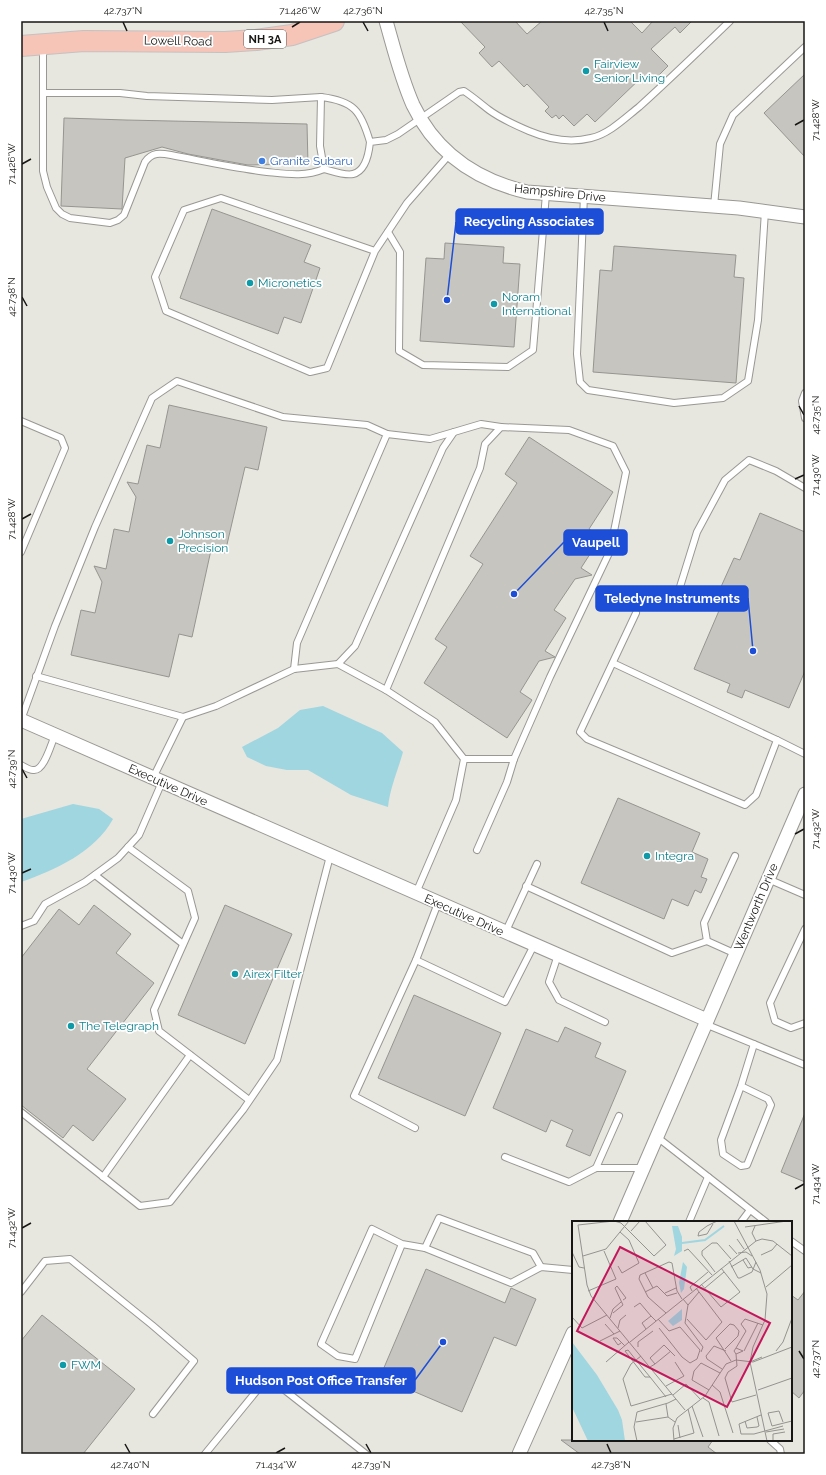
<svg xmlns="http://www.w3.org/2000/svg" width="826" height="1475" font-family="Raleway,sans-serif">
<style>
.water{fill:#9fd6e0}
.building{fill:#c7c5bf;stroke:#979590}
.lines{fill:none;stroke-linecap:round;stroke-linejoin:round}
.service-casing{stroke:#9a9893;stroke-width:8}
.minor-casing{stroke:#9a9893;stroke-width:15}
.primary-casing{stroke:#c3c2c2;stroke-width:22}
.service{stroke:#fff;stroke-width:6}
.minor{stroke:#fff;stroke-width:13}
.primary{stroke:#f7c4b8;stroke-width:20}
.ticks{fill:none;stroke:#171614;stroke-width:1.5}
.culture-dot{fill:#0f9aa8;stroke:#fff;stroke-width:1.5}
.shop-dot{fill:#3f7fe0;stroke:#fff;stroke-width:1.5}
.labels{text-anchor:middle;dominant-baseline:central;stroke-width:3.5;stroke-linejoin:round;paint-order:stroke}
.shield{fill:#fff;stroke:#5d5c5a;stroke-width:1}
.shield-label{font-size:11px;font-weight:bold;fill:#171614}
.street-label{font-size:12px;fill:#171614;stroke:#fff}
.culture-label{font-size:12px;fill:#0d838f;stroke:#fff;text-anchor:start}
.shop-label{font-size:12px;fill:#366cbe;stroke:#fff;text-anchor:start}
.inset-river{fill:none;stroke:#9fd6e0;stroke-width:2}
.inset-road{fill:none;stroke:#94938e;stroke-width:1}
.view{fill:#c2185b;fill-opacity:0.15;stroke:#c2185b;stroke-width:2}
.inset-edge{fill:none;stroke:#171614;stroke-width:2}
.leader{fill:none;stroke:#1d4ed8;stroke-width:1.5}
.callout-dot{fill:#1d4ed8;stroke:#fff;stroke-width:1.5}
.callout{fill:#1d4ed8;stroke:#1d4ed8;stroke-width:1.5}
.callout-label{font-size:13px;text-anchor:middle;font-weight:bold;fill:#fff}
.neatline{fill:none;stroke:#171614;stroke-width:1.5}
.ticks-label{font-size:10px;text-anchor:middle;fill:#171614}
</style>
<rect width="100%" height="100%" fill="#e7e6df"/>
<g class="water">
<path d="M323 706 382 733 403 752C398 770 390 788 388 807L351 795 308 770H287L266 766 247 757 242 747 278 728 300 710Z"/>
<path d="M73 804 99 809 113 819C95 852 55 870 21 882V819Z"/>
</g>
<g class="building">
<polygon points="460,21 515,21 527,34 542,21 630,21 642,33 653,21 692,21 680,33 675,27 651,49 668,66 652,82 644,75 595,122 587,114 574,126 563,115 559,119 556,115 552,118 545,111 549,107 527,84 524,87 499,61 492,67 479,53 485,47"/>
<polygon points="805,74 805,157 764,113"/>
<polygon points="64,118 126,120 307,124 308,164 248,165 188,154 162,147 125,158 122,209 61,206"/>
<polygon points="212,209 311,245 304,262 320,268 301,323 284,317 278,334 180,298"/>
<polygon points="445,243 504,247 503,263 520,264 514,347 420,341 426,258 444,259"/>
<polygon points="614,246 736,255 734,277 744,278 736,383 593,372 600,270 612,271"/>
<polygon points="169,405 267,427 258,470 245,467 225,553 211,550 192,637 179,634 169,677 71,655 81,610 95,613 102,582 94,566 106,569 114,529 129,532 136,497 127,482 138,484 147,445 160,448"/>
<polygon points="529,437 613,492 589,529 601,537 581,568 592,575 575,579 554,610 566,618 545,651 555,657 539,661 520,692 532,700 507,738 424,683 447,647 435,639 483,564 470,556 517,483 505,474"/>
<polygon points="760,513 805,532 805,671 789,708 745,690 742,698 727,692 730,684 694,669 727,592 720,589 734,558 740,560"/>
<polygon points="618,798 700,833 692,852 708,859 701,877 707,879 701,893 695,890 688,906 672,899 664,919 581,883"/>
<polygon points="94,905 131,934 116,953 154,983 87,1069 126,1099 93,1141 73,1125 63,1138 21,1105 21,958 59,909 79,925"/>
<polygon points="225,905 292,934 245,1044 178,1015"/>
<polygon points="414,995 501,1033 465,1116 378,1078"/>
<polygon points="565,1027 601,1043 595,1057 626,1071 590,1156 566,1146 573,1130 551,1120 546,1132 493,1108 526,1029 558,1042"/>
<polygon points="805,1113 805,1182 781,1172"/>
<polygon points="426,1269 505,1303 511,1288 536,1299 516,1346 494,1337 462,1412 380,1377"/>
<polygon points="805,1291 805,1390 799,1398 791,1391 791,1295 798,1300"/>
<polygon points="42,1315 135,1389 83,1454 21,1454 21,1341"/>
<polygon points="561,1440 713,1440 708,1447 717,1454 580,1454"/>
</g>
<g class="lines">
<defs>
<g id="service">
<path d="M43 47V171L47 187 56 208 62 214 70 218 110 223 118 220 124 215 145 162C152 152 160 153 171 155 203 161 234 168 267 172 287 174 305 177 324 169"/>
<polyline points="44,93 120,93 147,96 272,100 321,97"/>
<path d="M370 142C369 152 366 171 353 174 345 176 332 171 324 169L320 146 321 97C354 101 361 111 370 142L386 140 398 134 459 92 464 91C473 97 480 103 489 110 501 119 515 125 529 131 548 139 571 143 591 138 609 134 625 118 639 107 670 79 700 50 730 21"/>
<polyline points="584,196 577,354 580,382 588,390 674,403 723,398 748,381 758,320 765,211"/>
<polyline points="714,206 720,144 733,115 805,47"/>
<polyline points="388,232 400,252 399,351 423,365 508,367 533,350 546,194"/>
<polyline points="375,251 221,198 184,210 155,277 166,311 310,372 327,368 375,251 407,203 449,155"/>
<polyline points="805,393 802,401 805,418"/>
<polyline points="21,421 61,438 65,448 21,552"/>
<polyline points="387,434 430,439 454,432"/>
<polyline points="679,590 697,532 725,480 749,460 776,471 805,488"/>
<polyline points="636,613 580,732 587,739 745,805 756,795 777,740 805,754"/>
<polyline points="613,663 777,740"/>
<polyline points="338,664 386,690"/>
<polyline points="36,676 183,717"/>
<polyline points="21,720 55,626 95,527 152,398 177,381 283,417 367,425 387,434 297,643 294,669"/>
<polyline points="464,759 514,759"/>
<path d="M21 765C25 767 29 770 33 770 44 772 51 744 55 735"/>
<polyline points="153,778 183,717 216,706 294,669 338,664 355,646 443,448 454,432 481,424 501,427"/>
<polyline points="128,847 188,891 195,918 154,1010 159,1031 249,1100"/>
<polyline points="735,856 704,923 707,941 736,954"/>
<polyline points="95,875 183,944"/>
<polyline points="768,879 805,895"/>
<polyline points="526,886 672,953 707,941"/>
<polyline points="416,893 456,800 464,759 435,722 386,690 480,468 485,444 501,427 569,430 613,446 626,472 610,551 550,677 514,759 507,782 477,850"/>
<polyline points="438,903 416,960 505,1002 534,945"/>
<polyline points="21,926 34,921 45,904 85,882 118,858 139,835 162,782"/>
<polyline points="805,929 770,1003 775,1021 791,1028 805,1023"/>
<polyline points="505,933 537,864"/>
<polyline points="558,955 549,982 559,1000 605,1022"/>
<polyline points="705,1024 805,1065"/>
<polyline points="741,1086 768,1099 771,1105 747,1165 741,1166 723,1154 721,1140 741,1086 754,1044"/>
<polyline points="21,1112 140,1206 170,1202 243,1110 277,1060 330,856"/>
<polyline points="415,1128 354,1096 416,960"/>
<polyline points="657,1137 766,1222"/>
<polyline points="505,1157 569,1182 596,1168 643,1168"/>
<polyline points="596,1168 619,1116"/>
<polyline points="103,1177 190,1055"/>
<polyline points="689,1222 708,1177"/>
<polyline points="741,1222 750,1210"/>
<polyline points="791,1241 805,1251"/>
<polyline points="402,1244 372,1229 321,1344 338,1356 355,1359 402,1244 425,1248 511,1283 541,1267 573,1270"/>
<polyline points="425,1248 439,1218 533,1253 541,1267"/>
<polyline points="21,1292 45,1261 70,1259 152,1325 194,1361 153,1414"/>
<polyline points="770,1440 780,1449 781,1454"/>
<polyline points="205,1454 268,1377 366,1454"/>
</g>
<g id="minor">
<path d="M386 21C394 49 401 78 413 105 436 153 476 180 527 192L739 208 805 217"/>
<polyline points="21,720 707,1020"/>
<polyline points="620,1222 805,794"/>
<polyline points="519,1454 573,1333"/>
</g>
<polyline id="primary" points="21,46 84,41 225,42 256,40 292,35 334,21"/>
</defs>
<use href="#service" class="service-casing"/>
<use href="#minor" class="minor-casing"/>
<use href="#primary" class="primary-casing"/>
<use href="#service" class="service"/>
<use href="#minor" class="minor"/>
<use href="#primary" class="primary"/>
</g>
<path class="ticks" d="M123 22 127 31M363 22 368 31M604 22 608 31M292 27 300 22M795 125 804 120M22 164 31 159M22 297 27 306M799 406 804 415M795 479 804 475M22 519 31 514M22 769 27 778M795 834 804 829M22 873 31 869M795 1189 804 1184M22 1228 31 1223M799 1351 804 1359M125 1444 130 1453M366 1444 371 1453M607 1444 611 1453M276 1453 285 1448"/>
<g class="culture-dot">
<circle cx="586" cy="71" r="4"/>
<circle cx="250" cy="283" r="4"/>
<circle cx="494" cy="304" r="4"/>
<circle cx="170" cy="541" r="4"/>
<circle cx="647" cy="856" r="4"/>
<circle cx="235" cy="974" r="4"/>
<circle cx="71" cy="1026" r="4"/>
<circle cx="63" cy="1365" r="4"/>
</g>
<circle class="shop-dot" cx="262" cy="161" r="4"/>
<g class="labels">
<rect class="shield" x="244" y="30" width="42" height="18" rx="3"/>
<g class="shield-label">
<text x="265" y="39">NH 3A</text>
</g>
<g class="street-label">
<text transform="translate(178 41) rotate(1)">Lowell Road</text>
<text transform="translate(560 193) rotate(6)">Hampshire Drive</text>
<text transform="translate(168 785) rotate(24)">Executive Drive</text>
<text transform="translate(756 907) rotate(-67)">Wentworth Drive</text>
<text transform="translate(464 915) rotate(24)">Executive Drive</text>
</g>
<g class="culture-label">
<text x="594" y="64">Fairview<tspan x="594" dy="14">Senior Living</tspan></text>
<text x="258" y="283">Micronetics</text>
<text x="502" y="297">Noram<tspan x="502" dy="14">International</tspan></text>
<text x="178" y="534">Johnson<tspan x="178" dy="14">Precision</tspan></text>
<text x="655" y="856">Integra</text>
<text x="243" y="974">Airex Filter</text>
<text x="79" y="1026">The Telegraph</text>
<text x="71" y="1365">FWM</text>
</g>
<g class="shop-label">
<text x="270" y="161">Granite Subaru</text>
</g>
</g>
<g transform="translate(572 1221)">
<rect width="220" height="220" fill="#e7e6df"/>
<path d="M100 5H106L110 16V30L102 35 104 28ZM111 41 115 46 112 68 109 72 107 62ZM110 88V99L101 105 96 100ZM0 121 25 154 46 189 50 199 53 220H16L0 186Z" fill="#9fd6e0"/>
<path class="inset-river" d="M110 22 133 19 152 5"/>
<path class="inset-road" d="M73 0 94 24 82 35 49 2 42 0 6 4 15 64 19 75 113 189M162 0 188 49 195 73 193 99 181 126 178 141 195 220M141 3 135 13 126 15 127 11 135 5 143 1 146 0M183 5 180 12 184 20M173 6 215 0M59 10 68 0M165 18 172 28M157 24 165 33M112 30 116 28 140 54M0 31 7 46 12 47M166 32 174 31 180 35M189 34 200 29 205 23M11 35 34 28 57 0M171 39 176 47 180 46M157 40 166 57H168L180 51 184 41M46 45 50 52 67 42 57 19 48 11M159 46 174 37 181 48 189 52M143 51 130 34V30L140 22H145L159 38M73 52 81 67M129 63 149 86 168 71 149 47M194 66 220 44M133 67 152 51M16 70 44 58 32 30M120 70 118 66 136 51M73 71 85 65 95 75 105 72M93 72 104 67M111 78 116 84 113 102 131 126 129 131M116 84 127 71M62 86 68 82 79 95M41 92 51 84 43 67 45 65 54 77 51 79M94 92 76 76 67 58 68 54 97 41 100 42 105 70 110 78M0 96 10 107 35 94M38 97 41 88 49 81M86 98 97 110 108 106 128 129 125 138 118 142 110 136 87 107M115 98 134 119 150 101 124 67M33 103 42 113M46 107 48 99 54 94M74 108 70 102 79 95 84 100M28 120 48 110M58 121 184 20 190 18 201 20 220 35M49 122 46 124 41 117H45L53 125M66 126V121L81 110M164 127 174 110 169 103 173 98 191 104M153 128 166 115 167 110 162 104 158 103 144 117 159 140M172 130 186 102M204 130 211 121 220 97M164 133 162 130 164 127 171 130 164 133 165 145 156 151 153 157 160 181 184 174M69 135 59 143 51 158 59 185 100 173M34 141 57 121M178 141 190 136M83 143 99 130M78 146 83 143 78 137 92 124 103 135M150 148 135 138 134 135 142 125 154 130M78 156H73L53 130 56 129 64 139 78 156 94 176M140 164 148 171 161 212M94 165 112 155 103 141M137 169 120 159 122 150 129 142 148 152M186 169 220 157M101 174 114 163 129 179M131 177 137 181 147 215M94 183 96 196M120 185 131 216M173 200 175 207 185 206 187 205 185 196M64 201 96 196 103 201M211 201 207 190 196 192 200 205 220 200M106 204 108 217M194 211 212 208M169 213H182L211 205M169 213 167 203 189 194M102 218 122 212 116 188M65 220 62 206 65 191 96 182 104 178M102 220 101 207 105 197 133 175 154 143 164 139 181 141 220 126M201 220V213L213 211"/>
<path class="view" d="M48 26 198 102 155 186 5 110Z"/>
<rect width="220" height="220" class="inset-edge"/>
</g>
<path class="leader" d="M447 300L456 222M514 594L564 542M753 651L748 598M443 1342L415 1380"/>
<g class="callout-dot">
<circle cx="447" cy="300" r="4"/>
<circle cx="514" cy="594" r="4"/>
<circle cx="753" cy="651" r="4"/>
<circle cx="443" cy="1342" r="4"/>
</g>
<g class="callout">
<rect x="456" y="209" width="147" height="25" rx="4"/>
<rect x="564" y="530" width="63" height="25" rx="4"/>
<rect x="596" y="586" width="152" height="25" rx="4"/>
<rect x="227" y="1368" width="188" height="25" rx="4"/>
</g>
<g class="callout-label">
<text x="529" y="226">Recycling Associates</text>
<text x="596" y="547">Vaupell</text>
<text x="672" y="603">Teledyne Instruments</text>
<text x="321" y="1385">Hudson Post Office Transfer</text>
</g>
<rect width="826" height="1475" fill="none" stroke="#ffffff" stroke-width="44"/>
<rect x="22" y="22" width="782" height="1431" class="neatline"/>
<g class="ticks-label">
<text x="123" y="14">42.737°N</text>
<text x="300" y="14">71.426°W</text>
<text x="363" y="14">42.736°N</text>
<text x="604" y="14">42.735°N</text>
<text transform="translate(815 120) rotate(-90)" y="4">71.428°W</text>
<text transform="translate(11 164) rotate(-90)" y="4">71.426°W</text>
<text transform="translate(11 297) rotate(-90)" y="4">42.738°N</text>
<text transform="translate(815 415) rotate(-90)" y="4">42.735°N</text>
<text transform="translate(815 475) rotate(-90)" y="4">71.430°W</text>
<text transform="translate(11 519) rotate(-90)" y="4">71.428°W</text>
<text transform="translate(11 769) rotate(-90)" y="4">42.739°N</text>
<text transform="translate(815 829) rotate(-90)" y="4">71.432°W</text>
<text transform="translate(11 873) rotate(-90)" y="4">71.430°W</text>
<text transform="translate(815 1184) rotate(-90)" y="4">71.434°W</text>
<text transform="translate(11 1228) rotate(-90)" y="4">71.432°W</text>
<text transform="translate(815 1359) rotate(-90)" y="4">42.737°N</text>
<text x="130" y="1468">42.740°N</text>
<text x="276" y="1468">71.434°W</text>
<text x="371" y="1468">42.739°N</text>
<text x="611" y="1468">42.738°N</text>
</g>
</svg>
